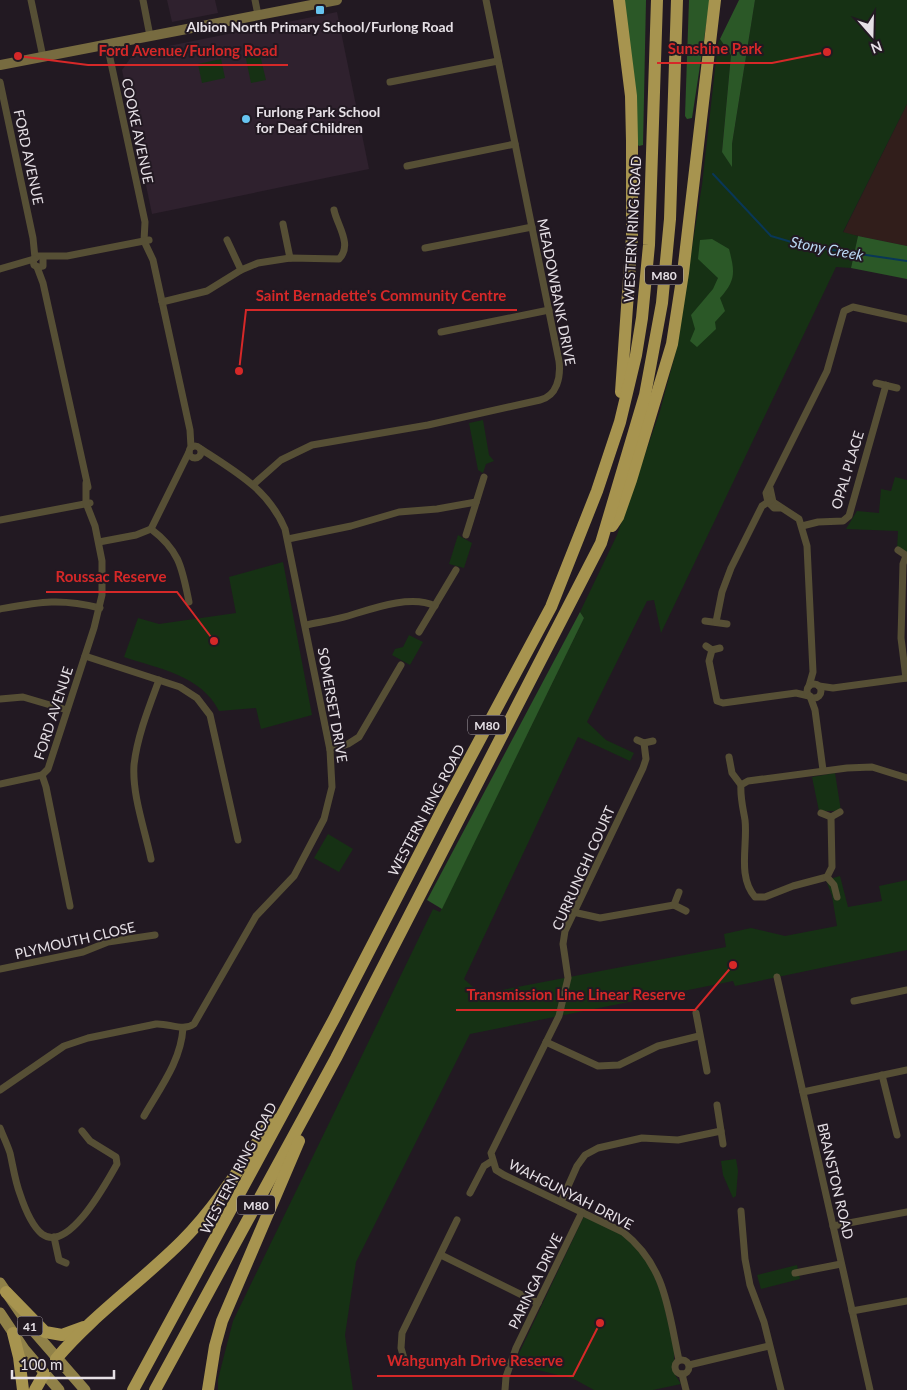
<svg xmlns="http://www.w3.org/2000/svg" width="907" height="1390" font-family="Lato,sans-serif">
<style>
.built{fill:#2f212e}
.medical{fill:#311e1b}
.green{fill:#163114}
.forest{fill:#2b5827}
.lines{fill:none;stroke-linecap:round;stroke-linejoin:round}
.stream{stroke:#093757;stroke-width:2}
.street{stroke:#564f35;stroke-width:7}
.secondary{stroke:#776b40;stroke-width:10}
.primary{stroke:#908148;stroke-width:11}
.highway{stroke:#a7944f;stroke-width:12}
.poi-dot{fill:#67c4f0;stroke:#221922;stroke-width:2}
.labels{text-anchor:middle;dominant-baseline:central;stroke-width:4;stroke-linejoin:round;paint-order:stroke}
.shield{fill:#221922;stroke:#aba4ab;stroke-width:1}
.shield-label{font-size:12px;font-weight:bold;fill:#e6e0e6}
.poi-label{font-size:14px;font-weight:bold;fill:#e6e0e6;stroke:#221922}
.street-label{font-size:14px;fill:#e6e0e6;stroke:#221922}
.water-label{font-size:15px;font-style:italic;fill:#bad8f3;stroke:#221922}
.leader{fill:none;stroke:#d62828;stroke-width:2}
.callout-dot{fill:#d62828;stroke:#221922;stroke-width:2}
.callout-label{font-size:15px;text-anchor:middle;font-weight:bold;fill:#d62828;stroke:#221922;stroke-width:4;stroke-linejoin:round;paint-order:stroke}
</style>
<rect width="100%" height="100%" fill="#221922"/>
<g class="built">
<polygon points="167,0 215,0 218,13 172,22"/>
<polygon points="337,12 369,169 152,214 122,70 134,53"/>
</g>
<polygon class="medical" points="907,104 907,246 843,233"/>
<g class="green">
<polygon points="755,0 907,0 907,104 843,232 858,236 851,268 836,267 661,633 654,600 647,601 587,722 606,740 634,753 630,761 578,737 464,979 481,994 726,947 724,934 751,928 785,936 837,926 832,896 826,880 840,876 848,907 882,901 879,886 907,880 907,950 735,986 733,981 470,1034 356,1262 345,1335 353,1390 218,1390 218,1379 233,1321 433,909 440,912 584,618 580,612 617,535 660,411 675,355 702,185 718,43 720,39 731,55 722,151 732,166 732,144"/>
<polygon points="259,51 266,80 251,83 245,54"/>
<polygon points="221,59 225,78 202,83 198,64"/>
<polygon points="483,420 489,455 494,461 486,464 483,473 478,470 469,423"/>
<polygon points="895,477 907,480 907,552 897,550 898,531 846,529 857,511 879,513 881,489 891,491"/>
<polygon points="458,535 472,543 464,568 449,564"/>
<path d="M283 562 312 715 261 729 256 708 219 711C201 675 159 669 124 657L138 618 159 624 236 613 229 577Z"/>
<polygon points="409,635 423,642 410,665 392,655 395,649 403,647"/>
<polygon points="835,773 841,811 819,811 812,777"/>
<polygon points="328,834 353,849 339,872 314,858"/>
<polygon points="736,1159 738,1171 736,1196 733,1198 723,1175 721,1161"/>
<polygon points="584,1216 624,1236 648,1260 662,1296 674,1349 674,1373 681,1384 653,1390 594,1390 574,1379 514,1364"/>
<polygon points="797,1265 800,1279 761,1289 757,1275"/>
</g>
<g class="forest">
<polygon points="623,0 646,0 643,145 639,146 637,144"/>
<polygon points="689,0 710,0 692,118 687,119 685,116"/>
<polygon points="739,0 755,0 732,144 732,167 722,152 731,55 720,39"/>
<polygon points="858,236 907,246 907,279 851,268"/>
<path d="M712 239 729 249C735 272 736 280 720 298L725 311 715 322 716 329 697 347 690 341 695 329 691 315 713 289 718 278 698 259 700 240Z"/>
<polygon points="580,612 584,618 442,909 427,900"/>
</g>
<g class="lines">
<polyline class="stream" points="713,174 771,236 805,246 907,261"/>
<g class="street">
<polyline points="31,0 43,57"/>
<polyline points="143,0 150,36"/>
<polyline points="255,0 258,15"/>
<polyline points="107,44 145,222 144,241 153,260 190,430 191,447"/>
<polyline points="0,82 33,238 35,258"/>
<polyline points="390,82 498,61"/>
<polyline points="407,166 515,144"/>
<polyline points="283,224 290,258"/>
<polyline points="227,240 241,270"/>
<polyline points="425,248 532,227"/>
<polyline points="43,258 43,266 38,267 34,265 33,260 38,256 67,256 149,240"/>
<polyline points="37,267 43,283 88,487"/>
<polyline points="0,269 34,259"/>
<path d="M162 302 207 291 241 270 258 263 290 258 339 259C353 245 337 225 334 210"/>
<polyline points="441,332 549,310"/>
<polyline points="876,383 897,388"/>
<circle cx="195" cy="452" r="6"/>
<path d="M254 484 281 460 312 445 428 425 540 400C557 396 561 377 559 361L486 0"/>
<polyline points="770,488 773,502 799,519 807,546 813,672 809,686"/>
<polyline points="780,508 774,508 768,502 766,493 827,371 844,311 853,307 907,319"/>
<polyline points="0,520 90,503"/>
<polyline points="802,526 818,522 843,521 849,516 886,385"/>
<path d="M151 529C180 551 182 568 189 602"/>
<polyline points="466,535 484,477"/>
<polyline points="288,539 351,526 399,512 437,509 476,502"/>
<polyline points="99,542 136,535 151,529 189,452"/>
<polyline points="898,550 907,556"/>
<path d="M0 609C40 602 60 598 100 608"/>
<polyline points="705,621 727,624"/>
<polyline points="716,622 722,592 731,568 762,506 771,500"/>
<path d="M306 625C320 622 334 620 348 616 371 609 411 594 435 606"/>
<polyline points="419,632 456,570"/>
<polyline points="706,646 712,650 720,648"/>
<polyline points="712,650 709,661 717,701 723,703 796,693 809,696"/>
<polyline points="85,656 180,687 197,698 210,715 238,840"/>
<polyline points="906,678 901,638 903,564 906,556"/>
<circle cx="814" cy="691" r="7"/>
<polyline points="819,686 833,688 907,678"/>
<polyline points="810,696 815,710 823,770"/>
<polyline points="0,699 23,697 67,710"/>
<polyline points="637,740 644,743 653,741"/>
<path d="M644 743 646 759 643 768 565 931 563 944 568 978 559 1016 491 1153 496 1170 504 1175 623 1232C666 1266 668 1310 679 1360"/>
<polyline points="330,750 348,744 359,737 401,665"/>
<polyline points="729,757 732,773 741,785"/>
<polyline points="0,784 42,775"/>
<polyline points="821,813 831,817 840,812"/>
<path d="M151 859C145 830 132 795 134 765 137 737 149 707 159 680"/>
<path d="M827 877 793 886 765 897H755C737 876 748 845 745 820 743 808 740 797 741 785L748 781 847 768 872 767 907 778"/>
<polyline points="827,877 832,867 831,817"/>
<polyline points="827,877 834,885 837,897"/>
<polyline points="679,892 674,905 686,911"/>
<polyline points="70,906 46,787 42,775 48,769 94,628 102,595 102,561 95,526 86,503 86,483"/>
<polyline points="573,912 600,918 674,905"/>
<polyline points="0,969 83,952 108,942 155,935"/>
<polyline points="777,977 870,1390"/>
<polyline points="854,1001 907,990"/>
<polyline points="696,1013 707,1071"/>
<polyline points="546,1042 598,1066 619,1065 658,1046 699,1036"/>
<polyline points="882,1075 897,1135"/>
<path d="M0 1090 64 1046 88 1038 156 1024C169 1023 183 1032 194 1024L256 916 294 876 324 819 332 787 330 750 285 529C268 489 236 472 201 449"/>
<polyline points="803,1092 907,1070"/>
<polyline points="717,1105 723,1144"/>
<path d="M144 1116C160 1088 181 1061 183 1028"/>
<path d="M0 1128C3 1136 7 1144 10 1153 13 1166 15 1181 20 1194 24 1206 32 1226 42 1234 69 1254 107 1181 117 1164L116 1157 90 1141 82 1131"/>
<polyline points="470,1193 484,1166 492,1161"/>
<polyline points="561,1202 577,1166 585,1155 598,1148 642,1138 678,1140 721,1131"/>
<polyline points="741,1211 745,1259 750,1285 764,1322 781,1390"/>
<polyline points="833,1226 907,1212"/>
<polyline points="54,1237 59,1260 66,1263"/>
<polyline points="441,1255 538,1303"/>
<polyline points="795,1273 841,1264"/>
<polyline points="852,1311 907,1301"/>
<circle cx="682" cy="1367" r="7"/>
<polyline points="405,1362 401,1348 402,1333 457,1220"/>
<polyline points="689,1365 769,1346"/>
<polyline points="682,1374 686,1390"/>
<polyline points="505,1390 506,1377 516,1348 582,1212"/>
</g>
<polyline class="secondary" points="0,65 337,0"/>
<g class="primary">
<polyline points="0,1283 30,1327 85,1390"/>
<polyline points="0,1313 24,1349 59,1390"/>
</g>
<g class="highway">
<polyline points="619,0 631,96 632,141 632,236 621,392"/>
<polyline points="612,526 618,517 631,480 672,344 683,273 715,0"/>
<polyline points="6,1292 45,1332 62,1335 84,1327"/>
<polyline points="13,1333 19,1357 23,1390"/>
<path d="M56 1359C93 1315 141 1282 182 1241 217 1206 245 1160 273 1119"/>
<polyline points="35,1390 44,1374"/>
<polyline points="133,1390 334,1019 441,812 551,607 597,491 620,422 636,355 642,318 649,245 657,0"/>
<polyline points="155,1390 336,1058 601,543 645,395 662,303 670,219 677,0"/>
<polyline points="208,1390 215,1346 222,1321 299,1141"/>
</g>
</g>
<g class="poi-dot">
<rect x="315" y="5" width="10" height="10" rx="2.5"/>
<circle cx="246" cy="119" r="5"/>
</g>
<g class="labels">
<g class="shield">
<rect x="645" y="265.5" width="38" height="19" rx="4"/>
<rect x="468" y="715.5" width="38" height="19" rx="4"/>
<rect x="237" y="1195.5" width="38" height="19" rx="4"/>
<rect x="17.5" y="1316.5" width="25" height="19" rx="4"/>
</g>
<g class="shield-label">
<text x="664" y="275">M80</text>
<text x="487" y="725">M80</text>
<text x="256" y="1205">M80</text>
<text x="30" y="1326">41</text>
</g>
<g class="poi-label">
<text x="320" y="26">Albion North Primary School/Furlong Road</text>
<text x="256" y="111" text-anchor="start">Furlong Park School<tspan x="256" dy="16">for Deaf Children</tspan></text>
</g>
<g class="street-label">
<text transform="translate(138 131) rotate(78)">COOKE AVENUE</text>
<text transform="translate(29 157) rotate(78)">FORD AVENUE</text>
<text transform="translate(632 229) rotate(-87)">WESTERN RING ROAD</text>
<text transform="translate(557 292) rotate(79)">MEADOWBANK DRIVE</text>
<text transform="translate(847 470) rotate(-73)">OPAL PLACE</text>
<text transform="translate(333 705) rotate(80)">SOMERSET DRIVE</text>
<text transform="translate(53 713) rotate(-72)">FORD AVENUE</text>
<text transform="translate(426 810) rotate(-62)">WESTERN RING ROAD</text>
<text transform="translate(583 868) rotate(-66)">CURRUNGHI COURT</text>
<text transform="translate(75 940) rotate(-13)">PLYMOUTH CLOSE</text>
<text transform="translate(238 1168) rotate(-62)">WESTERN RING ROAD</text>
<text transform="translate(836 1181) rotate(77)">BRANSTON ROAD</text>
<text transform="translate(571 1194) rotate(27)">WAHGUNYAH DRIVE</text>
<text transform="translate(535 1281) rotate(-64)">PARINGA DRIVE</text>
</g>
<g class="water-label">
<text transform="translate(827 248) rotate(11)">Stony Creek</text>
</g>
</g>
<path class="leader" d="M827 52L772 63H657M18 56L88 65H288M239 371L246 310H517M214 641L177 592H46M733 965L695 1010H456M600 1323L573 1376H377"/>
<g class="callout-dot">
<circle cx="827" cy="52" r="5"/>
<circle cx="18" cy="56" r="5"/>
<circle cx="239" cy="371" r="5"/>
<circle cx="214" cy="641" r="5"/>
<circle cx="733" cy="965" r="5"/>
<circle cx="600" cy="1323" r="5"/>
</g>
<g class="callout-label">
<text x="715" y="54">Sunshine Park</text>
<text x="188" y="56">Ford Avenue/Furlong Road</text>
<text x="381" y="301">Saint Bernadette's Community Centre</text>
<text x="111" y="582">Roussac Reserve</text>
<text x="576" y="1000">Transmission Line Linear Reserve</text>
<text x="475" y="1366">Wahgunyah Drive Reserve</text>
</g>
<g transform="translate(872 35) rotate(160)" stroke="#221922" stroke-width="4" paint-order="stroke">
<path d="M0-4L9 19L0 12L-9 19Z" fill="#e6e0e6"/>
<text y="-8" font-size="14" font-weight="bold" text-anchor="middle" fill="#e6e0e6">N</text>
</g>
<path d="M12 1370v8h102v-8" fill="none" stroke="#e6e0e6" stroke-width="2.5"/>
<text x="20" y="1370" font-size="15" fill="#e6e0e6" stroke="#221922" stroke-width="4" paint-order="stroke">100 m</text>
</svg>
